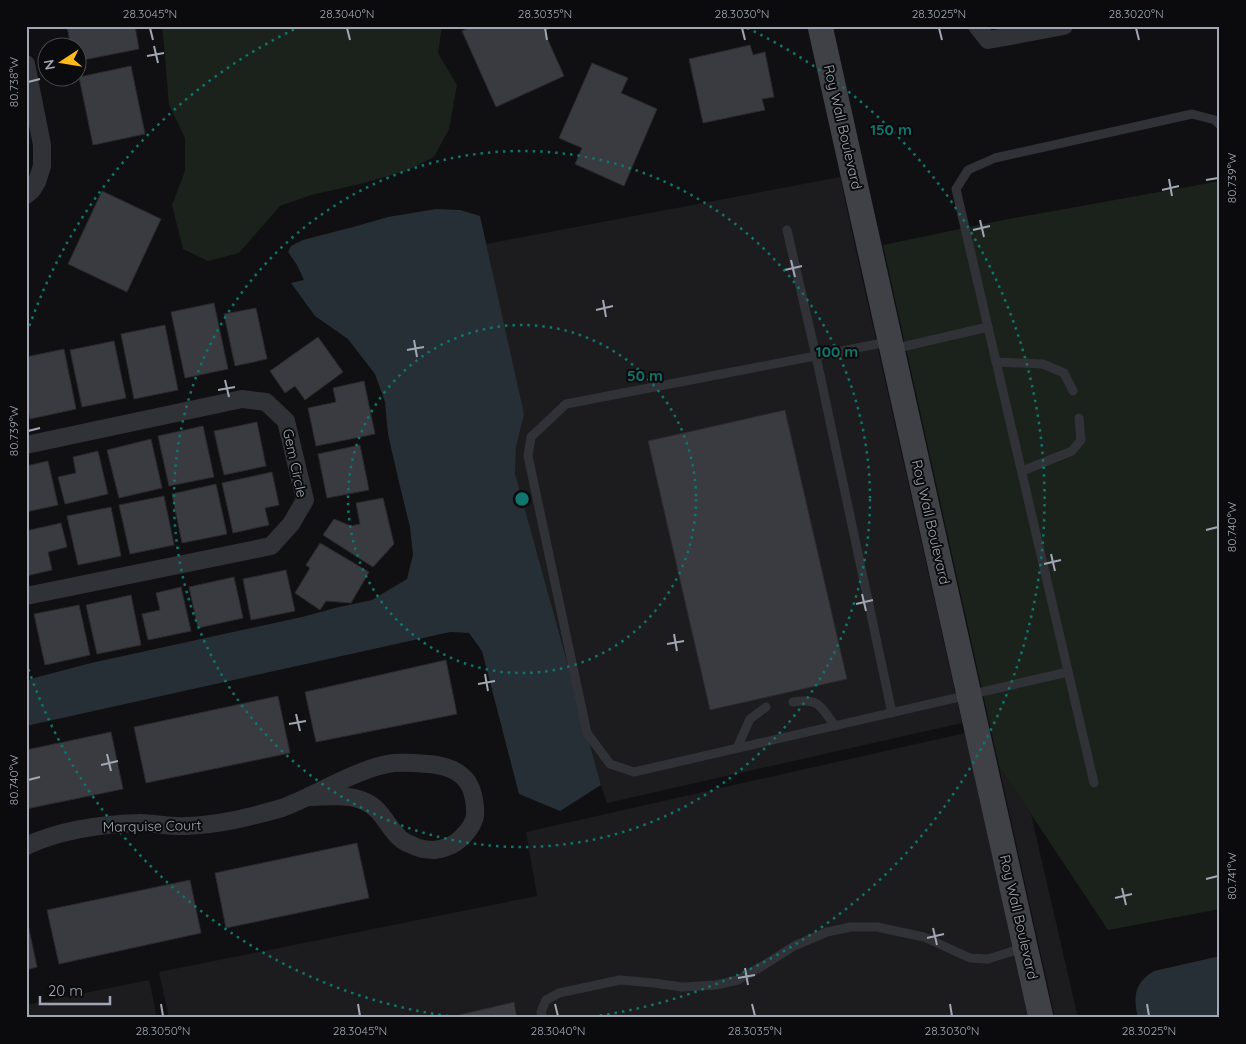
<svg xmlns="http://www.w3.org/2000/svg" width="1246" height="1044" font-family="Quicksand,sans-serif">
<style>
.built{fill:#1c1c1f}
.green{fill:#1a221b}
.water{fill:#262f36}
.building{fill:#3a3b40;stroke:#2a2a2e}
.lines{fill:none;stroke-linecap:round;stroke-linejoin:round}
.lane{stroke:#313237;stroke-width:9}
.street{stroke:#313237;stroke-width:18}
.secondary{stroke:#3f4147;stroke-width:25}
.ticks{fill:none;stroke:#a0a6b4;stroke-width:2}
.ring{fill:none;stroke:#0f766e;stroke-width:2.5;stroke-dasharray:2.5 5}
.labels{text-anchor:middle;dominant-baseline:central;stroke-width:4;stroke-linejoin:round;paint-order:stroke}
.street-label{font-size:14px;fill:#a0a6b4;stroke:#0b0b0d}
.centre{fill:#0f766e;stroke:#0b0b0d;stroke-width:2.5}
.ring-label{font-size:15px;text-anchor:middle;font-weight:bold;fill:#0f766e;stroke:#0b0b0d;stroke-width:4;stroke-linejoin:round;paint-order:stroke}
.neatline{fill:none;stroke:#a0a6b4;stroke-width:2}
.ticks-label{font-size:12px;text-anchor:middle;fill:#a0a6b4}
</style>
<rect width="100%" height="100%" fill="#101012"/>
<g class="built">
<polygon points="840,177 856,251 962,723 607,803 601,785 515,473 516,447 523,414 486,244"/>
<polygon points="965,733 1028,1018 169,1018 159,972 537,896 526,832"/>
<polygon points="999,766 1031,814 1078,1018 1055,1018"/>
<polygon points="149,980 157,1018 26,1018 26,1005"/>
</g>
<g class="green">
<polygon points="162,26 442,26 438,53 457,85 449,129 434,157 406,171 360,184 311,195 280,206 239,253 208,261 183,249 172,205 185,171 185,138 169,105 163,34"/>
<polygon points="1220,181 1220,909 1108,930 999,766 883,245 1003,220"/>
</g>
<g class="water">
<polygon points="436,209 460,210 480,216 524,414 516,447 515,473 601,785 560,811 519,794 482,651 469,633 450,632 26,726 26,681 34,678 91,663 302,617 335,608 372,600 407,579 413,555 410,527 398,478 388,434 385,402 375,374 348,339 315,316 291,283 304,280 297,265 288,252 291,246 303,240 353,227 388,217"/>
<path d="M1220 956V1018H1138C1133 997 1134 983 1154 971Z"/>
</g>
<g class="building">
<polygon points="67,26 135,26 139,49 78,61 78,48 71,48"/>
<polygon points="473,26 554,26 544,31 564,76 496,107 462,31"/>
<polygon points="750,45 753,55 765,52 774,97 762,99 765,110 703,123 689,59"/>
<polygon points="592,63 628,78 621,93 657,109 624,186 575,164 582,148 559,138"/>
<polygon points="131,66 145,134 93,145 79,77"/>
<polygon points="102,191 161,219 127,292 68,264"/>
<polygon points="214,303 228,369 185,378 171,312"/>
<polygon points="256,308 267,359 235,366 224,314"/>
<polygon points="165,325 178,390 134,399 121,334"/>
<polygon points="318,337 343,372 305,400 295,386 285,393 270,371"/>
<polygon points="114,341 126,398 82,407 70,350"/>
<polygon points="64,349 76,409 30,419 26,402 26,357"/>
<polygon points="364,381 375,434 316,446 308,408 336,402 333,388"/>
<polygon points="785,410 847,679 710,710 648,441"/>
<polygon points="257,422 266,466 224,475 214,431"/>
<polygon points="203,426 214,477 169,486 158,436"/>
<polygon points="151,439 162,488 119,498 107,450"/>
<polygon points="360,445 369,490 327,498 318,454"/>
<polygon points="98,451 108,494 65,504 58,477 76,473 73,457"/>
<polygon points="48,461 58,505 26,512 26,466"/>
<polygon points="272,472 279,505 265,508 269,525 233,533 222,483"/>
<polygon points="216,484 227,534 182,543 172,494"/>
<polygon points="164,496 174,545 130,554 119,505"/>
<polygon points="383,498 394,544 373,567 323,535 334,519 351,526 360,524 356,503"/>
<polygon points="111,507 121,556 78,565 67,516"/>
<polygon points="61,523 67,547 48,552 52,570 26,576 26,531"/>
<polygon points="320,543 369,572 351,603 326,601 320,610 295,593 310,568 306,565"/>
<polygon points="286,570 295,611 251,620 243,579"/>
<polygon points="234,577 243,618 198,628 189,587"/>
<polygon points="181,587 191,631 148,640 142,614 160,610 156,593"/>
<polygon points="131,595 141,645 97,654 86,605"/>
<polygon points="79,605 90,655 45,665 34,614"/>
<polygon points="446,660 457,714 316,742 305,692"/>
<polygon points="278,696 290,753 146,783 134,727"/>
<polygon points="111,732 123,789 26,809 26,750"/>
<polygon points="357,843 369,898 226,928 215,873"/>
<polygon points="190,880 201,933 59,964 47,910"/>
<polygon points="26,915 37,967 26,970"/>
<polygon points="514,1002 517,1018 446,1018"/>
</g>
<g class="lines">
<g class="lane">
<polyline points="787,230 816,356 892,713"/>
<polyline points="988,327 1094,783"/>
<polyline points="888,342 566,404 531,437 528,456 587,733 610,764 634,772 1068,672"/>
<polyline points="893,349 988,327 956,189 968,170 995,158 1192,114 1215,120 1220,125"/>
<polyline points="996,362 1043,364 1064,373 1073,391"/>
<polyline points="1022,471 1072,451 1081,440 1079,418"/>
<path d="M793 702C820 698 820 706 835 726"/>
<polyline points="737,748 750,719 766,707"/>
<polyline points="543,1018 541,1012 546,1000 559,993 620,980 654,983 682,987 716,985 738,980 764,965 794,946 827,932 851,927 877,927 924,937 970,958 988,959 1023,948"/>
</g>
<g class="street">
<polyline points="977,26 988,40 1064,26"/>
<polyline points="26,64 42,145 42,166 37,182 32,190 26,195"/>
<polyline points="26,445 242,399 266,402 286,421 305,500 291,524 271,546 26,596"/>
<path d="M26 846C60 830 103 824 140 823 155 823 171 827 186 826 219 825 250 817 282 808 289 806 296 802 303 799 329 787 366 766 394 763 405 762 417 763 428 764 441 765 457 769 466 780 473 788 476 805 475 816 473 826 464 837 455 843 449 847 442 849 434 850 426 850 419 849 412 845 409 844 405 842 402 840 388 829 383 810 366 802 348 793 327 797 307 797"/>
</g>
<polyline class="secondary" points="820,26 1041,1018"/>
</g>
<path class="ticks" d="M150 28 153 40M347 28 350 40M545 28 547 40M742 28 745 40M939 28 942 40M1136 28 1139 40M154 46 158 63M147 56 164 53M28 82 40 79M1169 179 1172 196M1206 180 1218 178M1162 190 1179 186M980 220 984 237M973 230 990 226M791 260 795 277M785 270 802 266M603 300 606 317M596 310 613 306M414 340 417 357M407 350 424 347M225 380 229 397M218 390 235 387M28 431 40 428M1206 530 1218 527M1051 554 1055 571M1044 564 1061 560M862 594 866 611M856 604 873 600M674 634 677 651M667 644 684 641M485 674 488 691M478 684 495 681M296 714 300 731M289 724 306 721M107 754 111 771M101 765 118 761M28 780 40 777M1206 879 1218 876M1122 888 1126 905M1115 898 1132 894M933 928 937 945M927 938 944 934M745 968 748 985M738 978 755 975M161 1004 163 1016M358 1004 360 1016M555 1004 558 1016M752 1004 755 1016M950 1004 952 1016M1147 1004 1149 1016"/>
<g class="ring">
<circle cx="522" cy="499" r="174"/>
<circle cx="522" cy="499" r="348"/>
<path d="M463 1018A522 522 0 0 1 27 665M27 333A522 522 0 0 1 297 28M747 28A522 522 0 0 1 581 1018"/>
</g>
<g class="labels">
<g class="street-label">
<text transform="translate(843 127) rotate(77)">Roy Wall Boulevard</text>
<text transform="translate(295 463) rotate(78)">Gem Circle</text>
<text transform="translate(931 522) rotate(77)">Roy Wall Boulevard</text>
<text transform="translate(152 826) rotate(-1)">Marquise Court</text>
<text transform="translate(1019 917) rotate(77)">Roy Wall Boulevard</text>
</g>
</g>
<circle cx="522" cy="499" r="8" class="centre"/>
<g class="ring-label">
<text x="891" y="135">150 m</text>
<text x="837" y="357">100 m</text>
<text x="645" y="381">50 m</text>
</g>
<rect width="1246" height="1044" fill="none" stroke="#0b0b0d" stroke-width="55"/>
<g transform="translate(62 62) rotate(258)"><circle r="24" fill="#0b0b0d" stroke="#474950"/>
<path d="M0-4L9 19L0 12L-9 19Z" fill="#ffb91b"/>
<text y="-8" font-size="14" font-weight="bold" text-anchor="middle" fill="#a0a6b4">N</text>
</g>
<path d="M40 996v8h70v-8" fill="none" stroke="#a0a6b4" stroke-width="2.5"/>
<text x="48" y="996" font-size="15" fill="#a0a6b4" stroke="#0b0b0d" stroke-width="4" paint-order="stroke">20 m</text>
<rect x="28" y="28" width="1190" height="988" class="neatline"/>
<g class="ticks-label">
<text x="150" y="18">28.3045°N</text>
<text x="347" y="18">28.3040°N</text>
<text x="545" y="18">28.3035°N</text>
<text x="742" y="18">28.3030°N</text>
<text x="939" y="18">28.3025°N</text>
<text x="1136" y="18">28.3020°N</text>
<text transform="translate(14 82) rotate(-90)" y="4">80.738°W</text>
<text transform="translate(1232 178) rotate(-90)" y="4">80.739°W</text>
<text transform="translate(14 431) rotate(-90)" y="4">80.739°W</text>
<text transform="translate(1232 527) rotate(-90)" y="4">80.740°W</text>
<text transform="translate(14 780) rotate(-90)" y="4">80.740°W</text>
<text transform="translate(1232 876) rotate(-90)" y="4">80.741°W</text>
<text x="163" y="1035">28.3050°N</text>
<text x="360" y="1035">28.3045°N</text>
<text x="558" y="1035">28.3040°N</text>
<text x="755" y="1035">28.3035°N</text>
<text x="952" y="1035">28.3030°N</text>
<text x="1149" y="1035">28.3025°N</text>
</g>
</svg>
